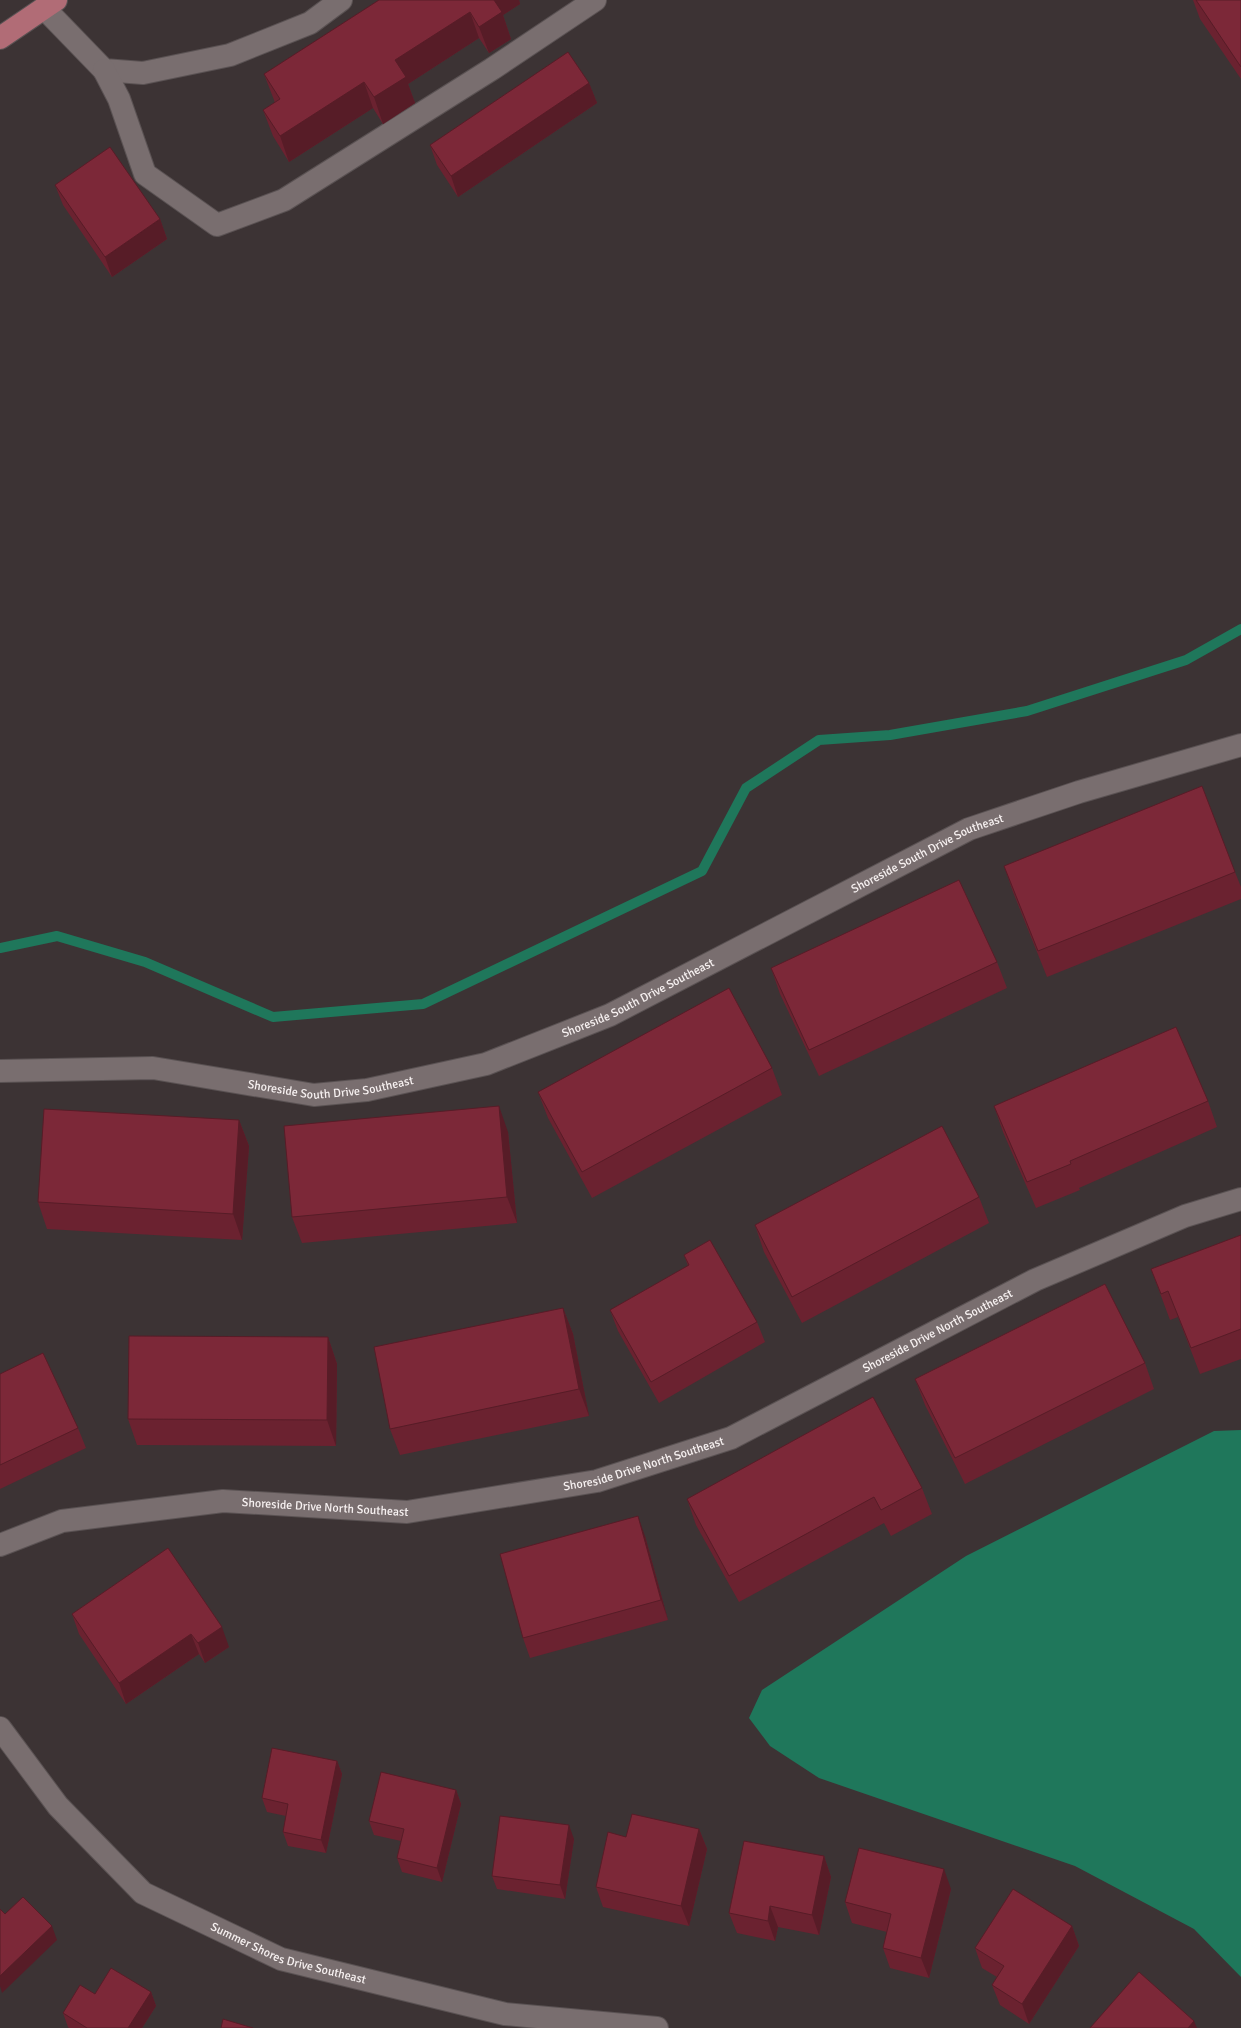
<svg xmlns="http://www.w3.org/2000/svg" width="1241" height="2028" font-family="Signika,sans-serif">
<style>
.water{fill:#1f775b}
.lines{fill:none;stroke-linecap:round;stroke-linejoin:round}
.stream{stroke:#1f775b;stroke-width:10}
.minor-casing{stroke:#5a5253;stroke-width:24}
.major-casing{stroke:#5a5253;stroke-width:24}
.minor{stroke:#796e6f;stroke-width:22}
.major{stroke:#b16c76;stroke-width:22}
.wall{fill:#6b2230}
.shaded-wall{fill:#571c27}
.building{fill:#7c2838;stroke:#571c27}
.labels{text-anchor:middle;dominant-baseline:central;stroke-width:3;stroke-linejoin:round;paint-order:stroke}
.street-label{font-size:12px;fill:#f7f1f1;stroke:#32292a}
</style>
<rect width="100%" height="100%" fill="#3c3334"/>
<polygon class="water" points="1241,1430 1241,1977 1194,1929 1075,1866 819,1778 770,1746 749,1718 762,1690 966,1556 1214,1431"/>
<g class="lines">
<polyline class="stream" points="0,948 57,936 145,962 273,1017 423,1004 702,871 746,788 819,740 890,735 1027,711 1186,660 1241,629"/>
<defs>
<g id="minor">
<polyline points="44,8 104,70 143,73 230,55 310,23 341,0"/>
<polyline points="104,70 119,99 145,174 217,225 284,200 492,69 595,0"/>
<path id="s1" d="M0 1071 153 1068 314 1095 367 1090 486 1064 610 1015 969 829 1079 792 1241 745"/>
<path id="s2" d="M0 1545 62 1521 223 1501 407 1512 597 1481 731 1438 1035 1280 1185 1216 1241 1199"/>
<path id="s3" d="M0 1728 58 1806 143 1893 281 1959 505 2014 657 2028"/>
</g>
<polyline id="major" points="0,38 56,0"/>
</defs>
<use href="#minor" class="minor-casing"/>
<use href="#major" class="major-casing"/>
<use href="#minor" class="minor"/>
<use href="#major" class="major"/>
</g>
<g class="wall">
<polygon points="379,0 519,0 520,4 503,15 511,39 489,53 479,38 408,84 415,103 383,124 373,108 289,162 273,136 263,110 275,103 274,100 264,74"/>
<polygon points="1193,0 1241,0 1241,79 1200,19"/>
<polygon points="589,83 597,103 458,197 437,165 430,145"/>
<polygon points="55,185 160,219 167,239 112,277 63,205"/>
<polygon points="1004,866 1235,872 1241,887 1241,899 1047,977 1013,892"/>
<polygon points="997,962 1007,988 819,1076 780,994 771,968"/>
<polygon points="772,1068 782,1095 592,1198 548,1118 538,1092"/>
<polygon points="1208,1101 1217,1127 1079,1188 1080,1190 1036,1208 1003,1132 994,1106"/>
<polygon points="239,1120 249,1146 242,1240 47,1229 38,1202"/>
<polygon points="508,1132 517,1223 302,1243 292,1217"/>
<polygon points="979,1197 989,1223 802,1323 764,1252 755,1225"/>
<polygon points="1241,1235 1241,1359 1200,1374 1178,1317 1170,1320 1151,1269"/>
<polygon points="684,1255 757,1322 765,1342 659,1403 618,1331 610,1310 688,1266"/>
<polygon points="563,1308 573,1334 589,1416 400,1455 390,1429"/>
<polygon points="328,1337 337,1364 336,1446 137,1445 128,1419"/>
<polygon points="1145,1363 1154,1389 965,1484 925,1405 915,1379"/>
<polygon points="0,1374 78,1428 86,1448 0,1489"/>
<polygon points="922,1488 932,1514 891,1536 884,1523 739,1602 696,1525 687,1499"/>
<polygon points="645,1536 668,1620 530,1658 523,1638"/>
<polygon points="168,1548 229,1647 205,1663 199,1654 126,1704 79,1634 72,1614"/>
<polygon points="337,1761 342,1774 326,1853 288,1846 283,1832 286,1816 267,1812 262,1798"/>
<polygon points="456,1790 461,1804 442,1882 402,1872 397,1858 401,1841 374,1835 369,1821"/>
<polygon points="699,1829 707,1849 689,1926 603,1907 596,1887 626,1837"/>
<polygon points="574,1839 565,1899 497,1889 492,1876"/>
<polygon points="824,1856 831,1877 819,1935 778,1927 775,1941 737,1933 729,1913"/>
<polygon points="951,1889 929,1978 890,1968 883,1948 887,1932 852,1923 845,1902"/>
<polygon points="1072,1926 1079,1946 1029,2024 1000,2005 992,1985 997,1977 982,1968 975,1948"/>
<polygon points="151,1992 156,2006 142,2028 69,2028 68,2027 63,2013 95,1994"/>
</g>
<g class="shaded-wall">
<polygon points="491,0 519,0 520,4 503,15 511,39 489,53 479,27"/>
<polygon points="470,12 479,38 408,84 415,103 383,124 374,97 395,60"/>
<polygon points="364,82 373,108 289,162 280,136"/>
<polygon points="589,83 597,103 458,197 451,176"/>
<polygon points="160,219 167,239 112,277 105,257"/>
<polygon points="499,1106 508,1132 517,1223 507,1197"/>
<polygon points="239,1120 249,1146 242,1240 233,1214"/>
<polygon points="563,1308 573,1334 589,1416 579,1389"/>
<polygon points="328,1337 337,1364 336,1446 327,1420"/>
<polygon points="638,1516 645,1536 668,1620 661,1600"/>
<polygon points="222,1627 229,1647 205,1663 198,1643"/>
<polygon points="191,1634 199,1654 126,1704 119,1683"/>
<polygon points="337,1761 342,1774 326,1853 321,1840"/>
<polygon points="456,1790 461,1804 442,1882 437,1868"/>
<polygon points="569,1825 574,1839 565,1899 560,1885"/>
<polygon points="699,1829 707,1849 689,1926 681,1906"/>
<polygon points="824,1856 831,1877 819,1935 812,1915"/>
<polygon points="944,1869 951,1889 929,1978 921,1958"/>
<polygon points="770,1906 778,1927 775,1941 768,1921"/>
<polygon points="52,1926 57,1940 2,1993 0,1986 0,1976"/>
<polygon points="1072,1926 1079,1946 1029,2024 1022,2004"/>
<polygon points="151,1992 156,2006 142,2028 128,2028"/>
<polygon points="1194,2021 1197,2028 1188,2028"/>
</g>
<g class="building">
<polygon points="379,0 494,0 502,12 479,27 470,12 395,60 406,77 374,97 364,82 280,136 263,110 280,99 264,74"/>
<polygon points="1196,0 1241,0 1241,67"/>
<polygon points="568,52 589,83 451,176 430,145"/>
<polygon points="110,147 160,219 105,257 55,185"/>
<polygon points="1202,786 1235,872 1038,951 1004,866"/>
<polygon points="959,880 997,962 809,1050 771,968"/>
<polygon points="729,988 772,1068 582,1172 538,1092"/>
<polygon points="1176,1027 1208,1101 1070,1161 1071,1164 1027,1182 994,1106"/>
<polygon points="499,1106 507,1197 292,1217 284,1126"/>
<polygon points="44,1109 239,1120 233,1214 38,1202"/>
<polygon points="942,1126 979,1197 792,1297 755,1225"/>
<polygon points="1241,1235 1241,1329 1191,1348 1168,1291 1161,1294 1151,1269"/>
<polygon points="710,1240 757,1322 651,1382 610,1310 689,1265 684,1255"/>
<polygon points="1105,1284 1145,1363 955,1458 915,1379"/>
<polygon points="563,1308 579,1389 390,1429 374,1347"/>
<polygon points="129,1336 328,1337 327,1420 128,1419"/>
<polygon points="43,1353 78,1428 0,1465 0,1374"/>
<polygon points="873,1397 922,1488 881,1510 874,1497 729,1576 687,1499"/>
<polygon points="638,1516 661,1600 523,1638 500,1554"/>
<polygon points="168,1548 222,1627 198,1643 191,1634 119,1683 72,1614"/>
<polygon points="272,1748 337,1761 321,1840 283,1832 288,1804 262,1798"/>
<polygon points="381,1772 456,1790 437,1868 397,1858 404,1829 369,1821"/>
<polygon points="632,1814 699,1829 681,1906 596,1887 608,1832 626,1837"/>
<polygon points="500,1816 569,1825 560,1885 492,1876"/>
<polygon points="744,1841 824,1856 812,1915 770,1906 768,1921 729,1913"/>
<polygon points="859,1848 944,1869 921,1958 883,1948 891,1914 845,1902"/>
<polygon points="1013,1889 1072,1926 1022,2004 992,1985 1004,1966 975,1948"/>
<polygon points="23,1897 52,1926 0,1976 0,1909 5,1914"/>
<polygon points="111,1968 151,1992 128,2028 87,2028 63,2013 80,1985 95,1994"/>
<polygon points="1139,1972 1194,2021 1188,2028 1090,2028"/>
<polygon points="223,2019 253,2028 221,2028"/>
</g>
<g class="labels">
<g class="street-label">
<text stroke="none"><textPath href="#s1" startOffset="981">Shoreside South Drive Southeast</textPath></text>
<text stroke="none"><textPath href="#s1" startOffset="657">Shoreside South Drive Southeast</textPath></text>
<text stroke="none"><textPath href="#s1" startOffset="333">Shoreside South Drive Southeast</textPath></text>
<text stroke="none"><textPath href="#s2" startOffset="979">Shoreside Drive North Southeast</textPath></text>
<text stroke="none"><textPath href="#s2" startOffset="655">Shoreside Drive North Southeast</textPath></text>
<text stroke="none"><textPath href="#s2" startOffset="331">Shoreside Drive North Southeast</textPath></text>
<text stroke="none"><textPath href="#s3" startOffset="377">Summer Shores Drive Southeast</textPath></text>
</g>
</g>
</svg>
